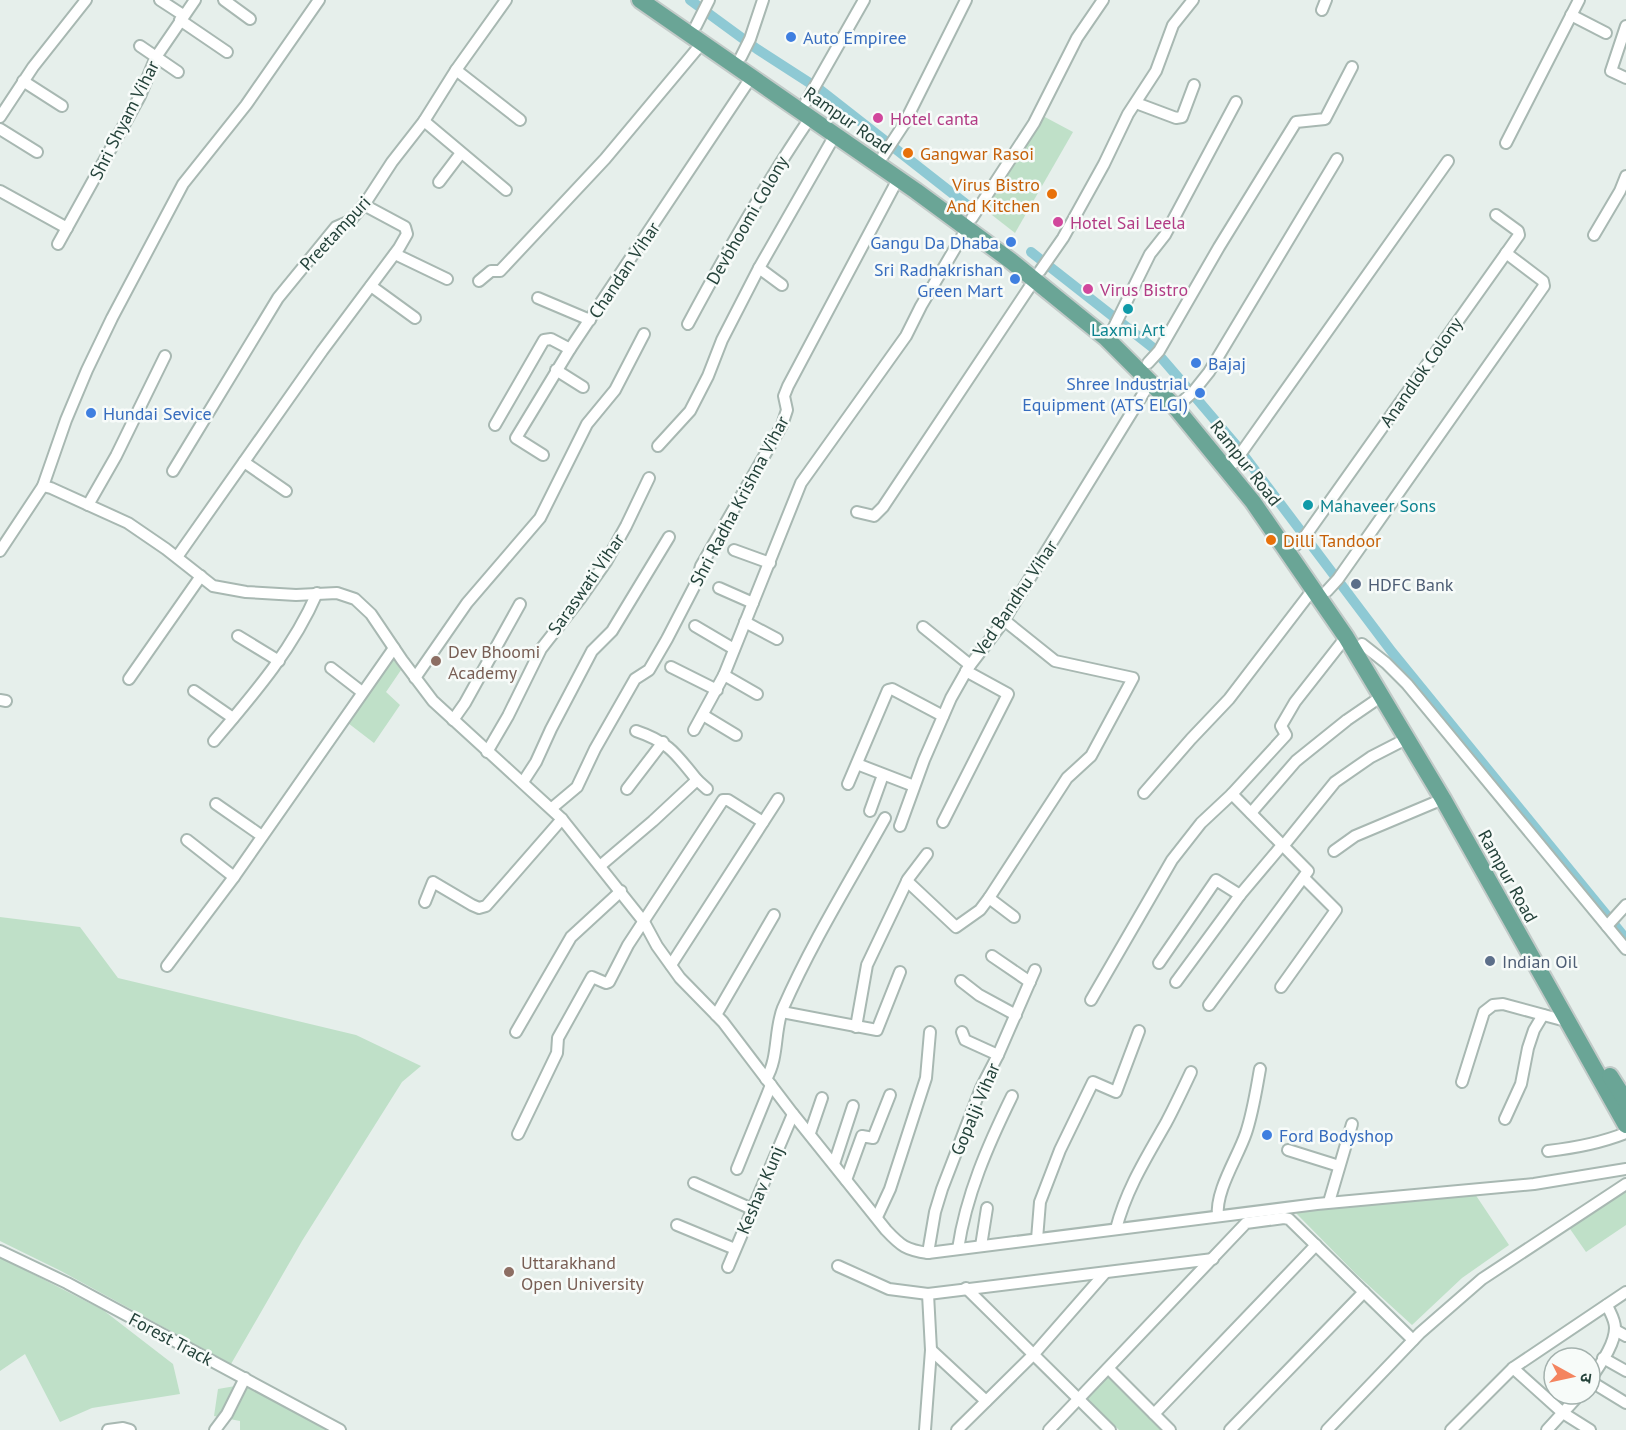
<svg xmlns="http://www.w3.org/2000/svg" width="1626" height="1430" font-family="'PT Sans','Noto Sans Devanagari',sans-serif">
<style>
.green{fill:#bfe0c8}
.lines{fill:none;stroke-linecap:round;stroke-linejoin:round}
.canal{stroke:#8ec9d4;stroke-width:10}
.minor-casing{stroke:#a8b8b2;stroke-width:14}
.primary-casing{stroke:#c2cac8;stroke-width:20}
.minor{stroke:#fff;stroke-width:10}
.primary{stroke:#6aa596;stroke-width:16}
.shop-dot{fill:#3f7fe0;stroke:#f7fbf9;stroke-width:2}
.hotel-dot{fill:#d1479c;stroke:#f7fbf9;stroke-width:2}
.food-dot{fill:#e8710a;stroke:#f7fbf9;stroke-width:2}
.culture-dot{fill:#0f9aa8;stroke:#f7fbf9;stroke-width:2}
.service-dot{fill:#5c6f8a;stroke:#f7fbf9;stroke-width:2}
.education-dot{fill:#8d6e63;stroke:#f7fbf9;stroke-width:2}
.labels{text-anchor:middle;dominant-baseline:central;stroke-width:5;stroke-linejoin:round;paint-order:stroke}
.shop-label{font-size:18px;fill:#366cbe;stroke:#f7fbf9;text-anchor:start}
.hotel-label{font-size:18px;fill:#b23c85;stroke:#f7fbf9;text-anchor:start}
.street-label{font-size:18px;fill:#24423a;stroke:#f7fbf9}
.food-label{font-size:18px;fill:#c56008;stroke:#f7fbf9;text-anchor:start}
.culture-label{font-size:18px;fill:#0d838f;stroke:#f7fbf9}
.service-label{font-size:18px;fill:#4e5e75;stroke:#f7fbf9;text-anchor:start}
.education-label{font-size:18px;fill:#785e54;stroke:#f7fbf9;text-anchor:start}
</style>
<rect width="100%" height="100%" fill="#e6efeb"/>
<g class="green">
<polygon points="1043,116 1073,132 1015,233 983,208"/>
<polygon points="393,659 401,670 386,692 400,705 374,743 348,723"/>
<polygon points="0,917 80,927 118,978 356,1035 421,1066 402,1082 302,1241 231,1364 61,1271 0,1241"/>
<polygon points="1626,1189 1626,1225 1586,1252 1568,1226"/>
<polygon points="1475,1194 1509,1245 1462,1278 1412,1325 1355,1273 1294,1211"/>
<polygon points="0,1257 103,1310 173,1364 180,1394 92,1408 60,1422 25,1354 0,1371"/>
<polygon points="1108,1375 1165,1430 1119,1430 1086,1398"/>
<polygon points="253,1383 340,1430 240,1430 240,1421 214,1416 218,1389"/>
</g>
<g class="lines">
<g class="canal">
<polyline points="690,0 757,49 819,89 971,208"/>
<polyline points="1031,252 1152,347 1196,398 1236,445 1392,652 1626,939"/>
</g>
<defs>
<g id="minor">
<polyline points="160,0 183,15"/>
<polyline points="224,0 250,19"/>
<polyline points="1322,10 1326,0"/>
<polyline points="1571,15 1606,33"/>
<polyline points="180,20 227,52"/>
<polyline points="696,26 709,0"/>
<polyline points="1626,26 1611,71 1626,78"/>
<polyline points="140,46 178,72"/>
<polyline points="741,57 750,39 763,0"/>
<polyline points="456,70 520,120"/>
<polyline points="23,81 62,106"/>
<polyline points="806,102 864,0"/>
<polyline points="1136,103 1176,118 1182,117 1194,85"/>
<polyline points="0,117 33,67 86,0"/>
<polyline points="424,121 506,190"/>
<polyline points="0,129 37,152"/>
<polyline points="1506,143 1579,0"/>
<polyline points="883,156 904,124 966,0"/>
<polyline points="439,182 461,153"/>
<polyline points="0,191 67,228"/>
<polyline points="972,218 1034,123 1077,38 1103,0"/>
<polyline points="1594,235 1620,191 1626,176"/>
<polyline points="58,244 140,96 156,57 195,0"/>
<polyline points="395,254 447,279"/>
<polyline points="759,268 782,285"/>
<polyline points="1040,271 1063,238 1104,164 1128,114 1156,71 1173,25 1193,0"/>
<polyline points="479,281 491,271 500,271 605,159 702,43"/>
<polyline points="371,286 415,318"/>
<polyline points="538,298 590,320"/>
<path d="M688 324C726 253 765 184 810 118"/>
<polyline points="1112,331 1150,254 1165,235 1236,102"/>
<polyline points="1148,363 1159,351 1219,247 1296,122 1325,119 1352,67"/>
<polyline points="556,370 583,387"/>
<polyline points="1183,401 1193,392 1209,372 1337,159"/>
<polyline points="495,425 544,340 551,339 570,349"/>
<polyline points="658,446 690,411 708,376 722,340 759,268 835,135"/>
<polyline points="543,455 516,438 570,349 752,76"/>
<polyline points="244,462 286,491"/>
<polyline points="1234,463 1448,161"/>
<polyline points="173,471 278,298 336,227 350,221 364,205 392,162 424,121 456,70 506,0"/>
<path d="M43 486 51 488 128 523 166 549 213 586 246 592 296 595 337 593 355 599 371 614 402 660 433 701 562 819 644 922 657 946 680 978 723 1022 793 1114 886 1230C901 1246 906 1250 928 1253L1317 1204 1534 1184 1626 1169"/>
<polyline points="88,505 116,456 165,356"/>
<polyline points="857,512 874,516 883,507 1035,279"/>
<polyline points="1296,545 1306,535 1519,235 1518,231 1496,215"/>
<polyline points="734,550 770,563"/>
<polyline points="0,551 43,486 66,420 87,370 112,318 183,184 246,105 319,0"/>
<polyline points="177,557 322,351 399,248 407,234 405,227 364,205"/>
<polyline points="719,588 753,603"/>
<polyline points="1327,591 1338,579 1544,286 1543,281 1506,253"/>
<polyline points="745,622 777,639"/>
<polyline points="695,626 734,649"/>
<polyline points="923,627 970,665"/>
<polyline points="238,636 279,661"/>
<polyline points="1362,644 1386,663 1407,684 1626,949"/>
<polyline points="671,667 717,690"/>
<polyline points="331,668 362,692"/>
<polyline points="724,675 757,694"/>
<polyline points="415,678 467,603 540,518 587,424 615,390 644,334"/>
<polyline points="129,679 201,576"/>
<polyline points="194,691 233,718"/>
<polyline points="0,700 6,701"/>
<polyline points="703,715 736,735"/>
<polyline points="453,720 465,703 520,604"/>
<polyline points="694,730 724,675 801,483 906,336 921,306 967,228"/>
<path d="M214 741C253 695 293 649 317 593"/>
<polyline points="487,752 508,716 541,649 580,599 606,562 626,526 649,478"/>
<polyline points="857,764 914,786"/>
<polyline points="697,780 707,789"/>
<polyline points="523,782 536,762 551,729 592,651 612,631 669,537"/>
<polyline points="848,784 888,690 892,689 943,716"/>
<polyline points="627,789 663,742"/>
<polyline points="1144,793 1191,739 1229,699 1314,588"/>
<polyline points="216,804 262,836"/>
<polyline points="552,808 577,787 595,749 635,679 649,670 667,639 696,583 701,566 782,425 787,410 784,396 788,386 898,179"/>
<polyline points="870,811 883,775"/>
<polyline points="1251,813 1296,761 1347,720 1382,696"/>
<polyline points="943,822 1008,694 966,671"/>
<polyline points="900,826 924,760 951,698 968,668 1001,625 1151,381"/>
<polyline points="187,840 234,877"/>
<polyline points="1284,845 1335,782 1371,757 1408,738"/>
<polyline points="1334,851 1355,836 1443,799"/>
<path d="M600 866 653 821 697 780C676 754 669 742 636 731"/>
<polyline points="907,881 956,927 980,910 989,898 1067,778 1091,756 1133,678 1055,661 1004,620"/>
<polyline points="989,898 1014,917"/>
<polyline points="425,902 433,882 472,905 479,908 486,906 562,819"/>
<polyline points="1607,926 1626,905"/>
<polyline points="992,956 1030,982"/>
<polyline points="1159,963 1216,880 1240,895"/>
<polyline points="671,965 778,799"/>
<polyline points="167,966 234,877 394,648"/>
<polyline points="961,981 979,995 1016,1015"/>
<polyline points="1176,982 1240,895 1283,844"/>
<polyline points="1281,987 1336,910 1304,878"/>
<polyline points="1091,1000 1172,860 1201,823 1232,794"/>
<polyline points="1209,1005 1308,871 1232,794 1286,735 1281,726 1295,702 1346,637"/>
<polyline points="782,1012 877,1030 900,972"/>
<polyline points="716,1015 774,915"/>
<polyline points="856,1027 867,965 908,879 927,854"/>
<polyline points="516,1032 571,937 621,891"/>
<polyline points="962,1032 965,1040 998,1055"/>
<path d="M766 1079C779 1058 774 1030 783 1008 812 942 850 881 885 818"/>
<polyline points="1462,1082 1484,1012 1493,1005 1503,1004 1566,1021"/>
<polyline points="1505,1119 1521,1084 1528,1048 1534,1030 1543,1015"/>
<polyline points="810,1133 822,1098"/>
<polyline points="518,1134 557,1053 558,1038 592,977 606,983 609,982 628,945 723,800 728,800 763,822"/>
<polyline points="1288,1150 1339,1166"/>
<path d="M1548 1151C1575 1148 1601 1143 1626 1133"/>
<polyline points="834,1164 853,1106"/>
<polyline points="737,1169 771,1085"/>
<polyline points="846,1180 862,1136 873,1138 890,1095"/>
<polyline points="694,1183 752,1209"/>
<polyline points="1329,1202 1352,1124"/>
<path d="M1218 1216C1215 1191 1238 1157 1246 1133 1253 1112 1256 1091 1260 1069"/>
<polyline points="877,1217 890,1189 926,1078 930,1032"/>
<polyline points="677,1225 735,1249"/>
<path d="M1116 1229C1126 1190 1146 1158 1166 1123 1175 1106 1183 1089 1191 1072"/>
<polyline points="1037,1239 1040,1202 1060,1150 1093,1082 1116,1092 1139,1031"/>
<polyline points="981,1246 987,1208"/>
<path d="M958 1249C966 1195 988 1145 1012 1096"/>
<polyline points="0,1251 67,1283 340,1430"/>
<polyline points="928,1253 935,1212 942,1189 981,1088 998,1055 1035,970"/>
<polyline points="838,1266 889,1289 928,1294 1213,1259"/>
<polyline points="728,1267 793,1114"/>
<polyline points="966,1288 1110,1430"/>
<polyline points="1615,1330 1626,1336"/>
<polyline points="931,1350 986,1401"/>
<polyline points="1603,1358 1626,1371"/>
<polyline points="1513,1368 1563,1413 1590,1430"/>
<polyline points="1109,1369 1170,1430"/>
<path d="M1590 1380C1599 1366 1615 1345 1615 1328 1615 1319 1610 1313 1607 1305"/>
<polyline points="1590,1381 1626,1403"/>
<polyline points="1154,1414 1316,1245"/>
<polyline points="108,1430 123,1428 130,1430"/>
<polyline points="215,1430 227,1414 245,1378"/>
<polyline points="925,1430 931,1350 928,1294"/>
<polyline points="957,1430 1034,1354 1105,1273"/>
<polyline points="1049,1430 1246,1223 1284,1218 1289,1219 1413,1340"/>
<polyline points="1230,1430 1364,1292"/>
<polyline points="1327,1430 1420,1333 1482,1279 1626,1184"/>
<polyline points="1451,1430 1513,1368 1626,1292"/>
<polyline points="1547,1430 1580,1394"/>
</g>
<g id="primary">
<polyline points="640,0 916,191 1011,261 1106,338 1176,408 1253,502 1346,637 1443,799 1626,1125"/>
<polyline points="1610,1076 1626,1101"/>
</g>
</defs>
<use href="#minor" class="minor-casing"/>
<use href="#primary" class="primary-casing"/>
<use href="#minor" class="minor"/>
<use href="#primary" class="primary"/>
</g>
<g class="shop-dot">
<circle cx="791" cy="37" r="6"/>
<circle cx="1011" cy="242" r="6"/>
<circle cx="1015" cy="279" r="6"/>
<circle cx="1196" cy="363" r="6"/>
<circle cx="1200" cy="393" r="6"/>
<circle cx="91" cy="413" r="6"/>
<circle cx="1267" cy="1135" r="6"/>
</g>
<g class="hotel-dot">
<circle cx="878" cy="118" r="6"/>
<circle cx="1058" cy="222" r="6"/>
<circle cx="1088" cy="289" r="6"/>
</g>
<g class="food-dot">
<circle cx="908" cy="153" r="6"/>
<circle cx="1052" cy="194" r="6"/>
<circle cx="1271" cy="540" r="6"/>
</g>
<g class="culture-dot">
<circle cx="1128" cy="309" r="6"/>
<circle cx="1308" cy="505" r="6"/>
</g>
<g class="service-dot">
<circle cx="1356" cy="584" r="6"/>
<circle cx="1490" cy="961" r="6"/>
</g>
<g class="education-dot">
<circle cx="436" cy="661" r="6"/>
<circle cx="509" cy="1272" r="6"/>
</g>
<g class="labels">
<g class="shop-label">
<text x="803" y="37">Auto Empiree</text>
<text x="999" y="242" text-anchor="end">Gangu Da Dhaba</text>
<text x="1003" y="269" text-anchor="end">Sri Radhakrishan<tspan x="1003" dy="21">Green Mart</tspan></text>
<text x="1208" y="363">Bajaj</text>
<text x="1188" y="383" text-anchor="end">Shree Industrial<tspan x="1188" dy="21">Equipment (ATS ELGI)</tspan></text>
<text x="103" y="413">Hundai Sevice</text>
<text x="1279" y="1135">Ford Bodyshop</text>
</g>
<g class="hotel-label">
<text x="890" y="118">Hotel canta</text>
<text x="1070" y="222">Hotel Sai Leela</text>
<text x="1100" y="289">Virus Bistro</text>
</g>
<g class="street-label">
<text transform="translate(124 120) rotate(-63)">Shri Shyam Vihar</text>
<text transform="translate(848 120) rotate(35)">Rampur Road</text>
<text transform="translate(747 220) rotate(-60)">Devbhoomi Colony</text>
<text transform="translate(335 233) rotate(-47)">Preetampuri</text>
<text transform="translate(624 270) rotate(-56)">Chandan Vihar</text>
<text transform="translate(1421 372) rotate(-55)">Anandlok Colony</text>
<text transform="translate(1246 463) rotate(52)">Rampur Road</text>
<text transform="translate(739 501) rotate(-62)">Shri Radha Krishna Vihar</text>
<text transform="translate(586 584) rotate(-55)">Saraswati Vihar</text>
<text transform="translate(1015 598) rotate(-56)">Ved Bandhu Vihar</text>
<text transform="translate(1508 876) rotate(61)">Rampur Road</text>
<text transform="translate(975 1109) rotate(-67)">Gopalji Vihar</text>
<text transform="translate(760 1190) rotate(-67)">Keshav Kunj</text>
<text transform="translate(171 1339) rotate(28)">Forest Track</text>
</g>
<g class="food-label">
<text x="920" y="153">Gangwar Rasoi</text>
<text x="1040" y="184" text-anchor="end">Virus Bistro<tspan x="1040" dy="21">And Kitchen</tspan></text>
<text x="1283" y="540">Dilli Tandoor</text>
</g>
<g class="culture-label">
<text x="1128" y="329">Laxmi Art</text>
<text x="1320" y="505" text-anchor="start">Mahaveer Sons</text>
</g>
<g class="service-label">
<text x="1368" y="584">HDFC Bank</text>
<text x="1502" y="961">Indian Oil</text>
</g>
<g class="education-label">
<text x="448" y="651">Dev Bhoomi<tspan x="448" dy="21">Academy</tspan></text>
<text x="521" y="1262">Uttarakhand<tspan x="521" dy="21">Open University</tspan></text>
</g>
</g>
<g transform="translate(1572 1376) rotate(98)"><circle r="28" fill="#f7fbf9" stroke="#a3b1ad" stroke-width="1.5"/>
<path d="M0-4.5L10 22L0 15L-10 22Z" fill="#f4845f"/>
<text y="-9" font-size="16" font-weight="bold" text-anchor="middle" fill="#24423a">उ</text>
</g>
</svg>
